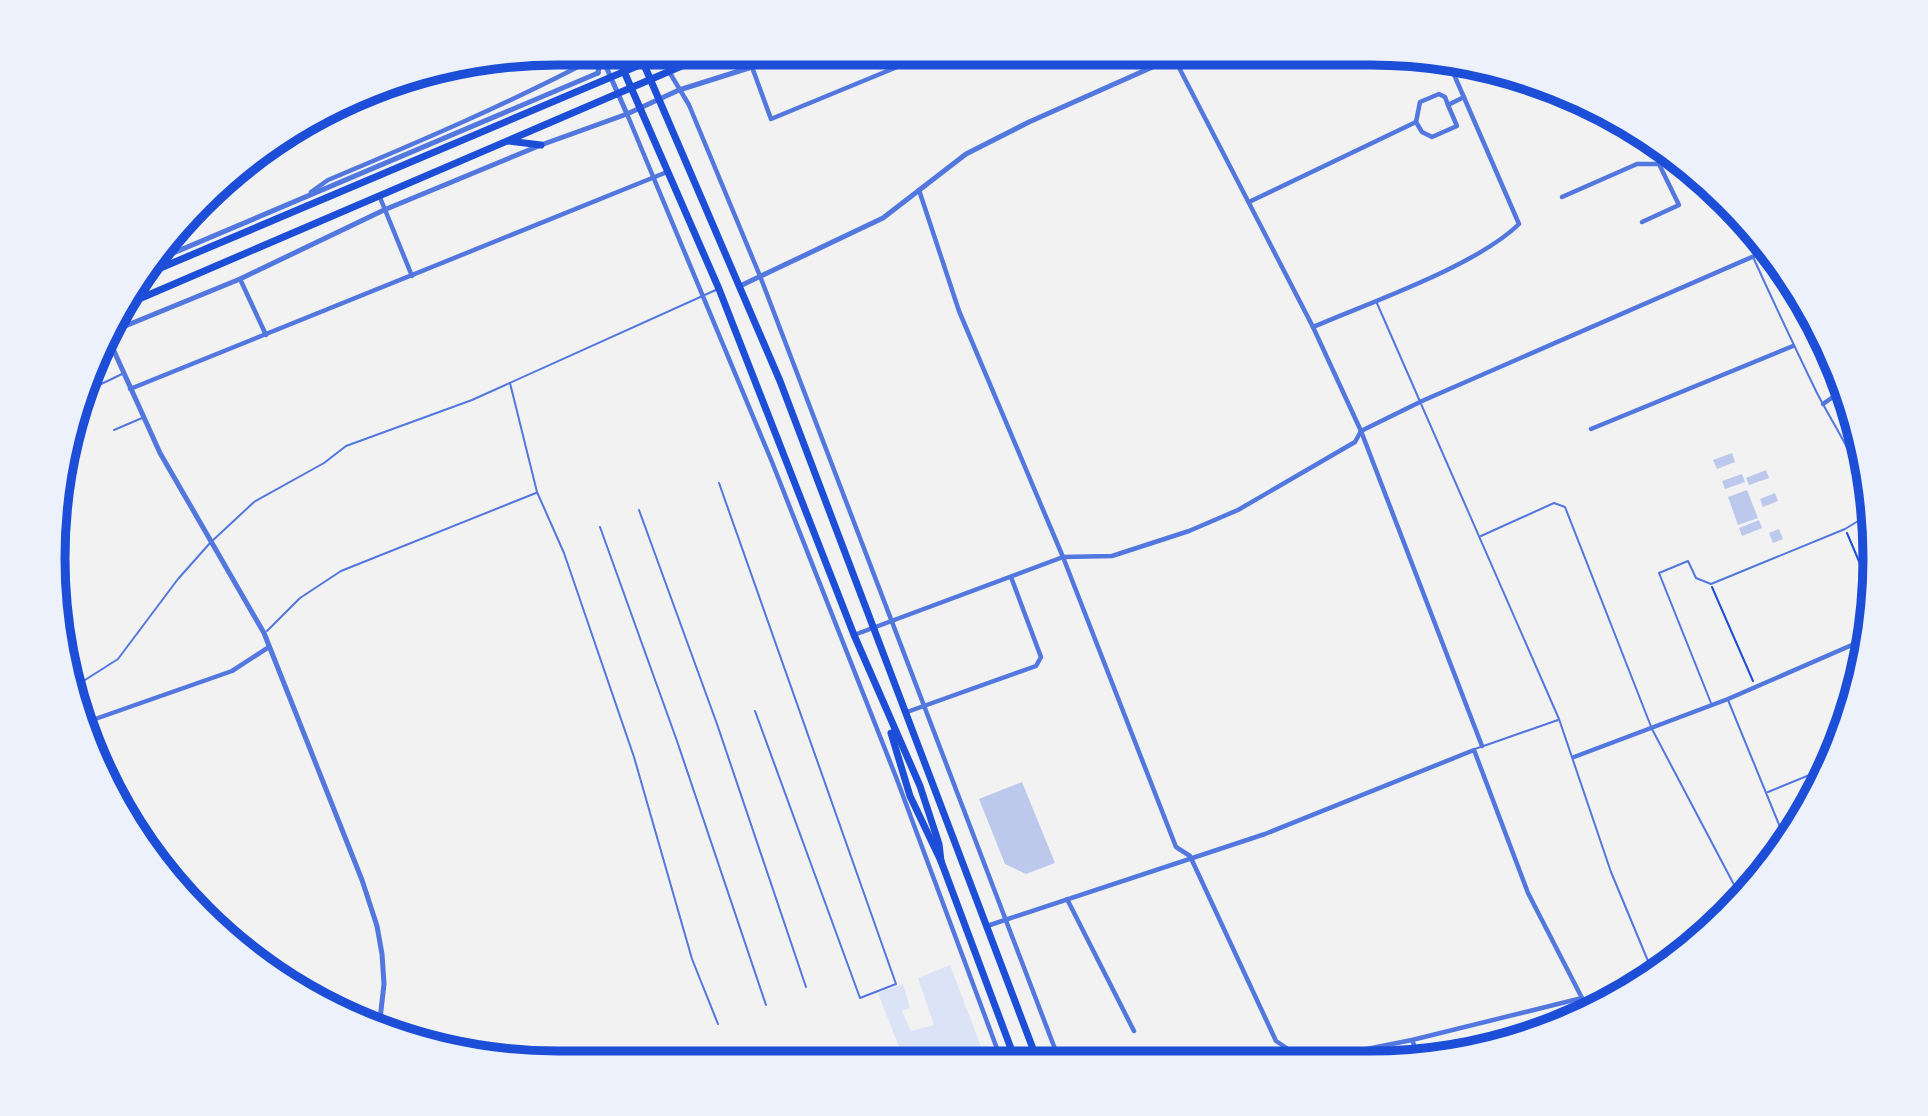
<svg xmlns="http://www.w3.org/2000/svg" width="1928" height="1116" font-family="'Noto Sans',sans-serif">
<style>
.green{fill:#dbe4f7}
.building{fill:#bdc9ec}
.lines{fill:none;stroke-linecap:round;stroke-linejoin:round}
.path{stroke:#1d4ed8;stroke-width:2}
.service{stroke:#5277de;stroke-width:2}
.minor{stroke:#5277de;stroke-width:4.5}
.tertiary{stroke:#5277de;stroke-width:5}
.primary{stroke:#1d4ed8;stroke-width:7}
.rim{fill:none;stroke:#1d4ed8;stroke-width:9}
</style>
<rect width="100%" height="100%" fill="#f2f2f2"/>
<polygon class="green" points="950,965 987,1062 914,1062 909,1050 901,1052 878,993 903,984 910,1008 902,1011 911,1031 934,1025 918,978"/>
<g class="building">
<polygon points="1732,453 1735,462 1717,469 1713,460"/>
<polygon points="1766,470 1769,478 1749,485 1746,478"/>
<polygon points="1742,474 1745,482 1725,489 1722,481"/>
<polygon points="1747,490 1758,518 1738,525 1728,497"/>
<polygon points="1775,493 1778,501 1763,507 1760,499"/>
<polygon points="1759,520 1762,528 1742,536 1739,528"/>
<polygon points="1779,529 1783,539 1773,543 1769,533"/>
<polygon points="1022,782 1055,863 1026,874 1005,864 979,799"/>
</g>
<g class="lines">
<g class="path">
<polyline points="1847,533 1872,592"/>
<polyline points="1712,587 1753,681"/>
</g>
<g class="service">
<polyline points="706,59 731,53"/>
<polyline points="1376,301 1559,719 1611,872 1653,973"/>
<polyline points="510,383 537,492 564,553 634,757 692,959 718,1024"/>
<polyline points="95,387 122,374"/>
<polyline points="114,430 142,418"/>
<polyline points="719,483 896,984 860,998 755,711"/>
<polyline points="639,510 717,724 806,987"/>
<polyline points="600,527 677,741 766,1005"/>
<polyline points="1481,536 1554,503 1565,507 1652,729 1741,898"/>
<polyline points="267,631 300,598 341,571 536,493"/>
<polyline points="74,687 118,659 178,579 210,543 254,502 324,463 346,446 472,400 718,289"/>
<polyline points="1728,700 1780,827 1790,839"/>
<path d="M1711 703 1659 573 1688 561 1696 578 1711 584 1845 529 1868 515C1865 468 1838 434 1817 393 1795 348 1774 303 1753 257"/>
<polyline points="1475,749 1558,720"/>
<polyline points="1768,792 1829,767"/>
</g>
<g class="minor">
<polyline points="658,53 689,105 760,276 1060,1062"/>
<path d="M1174 58 1313 327C1371 302 1476 266 1519 224L1449 63"/>
<polyline points="752,67 771,119 931,53"/>
<polyline points="627,114 772,462 896,777 1002,1062"/>
<polyline points="1416,122 1422,132 1432,137 1457,126 1448,105"/>
<polyline points="1659,164 1674,156"/>
<polyline points="919,190 959,311 1063,557 1176,847 1190,856 1276,1041 1306,1061 1412,1040 1582,998 1589,1011"/>
<path d="M311 192 328 180C421 141 512 102 601 55"/>
<polyline points="379,195 412,276"/>
<polyline points="1562,197 1637,164 1659,164 1679,205 1642,222"/>
<polyline points="1249,202 1416,122 1420,102 1439,94 1445,97 1448,105 1464,97"/>
<polyline points="240,279 266,335"/>
<polyline points="1313,327 1361,431 1482,746"/>
<polyline points="130,389 667,172"/>
<polyline points="1823,404 1844,389"/>
<polyline points="1591,429 1793,346"/>
<polyline points="854,635 1063,557 1112,556 1189,531 1238,510 1355,442 1361,431 1422,401 1768,250"/>
<polyline points="907,712 1036,666 1041,657 1011,577"/>
<polyline points="81,724 232,671 269,647"/>
<polyline points="1574,757 1728,699 1868,638"/>
<polyline points="1067,899 1134,1031"/>
<polyline points="987,926 1265,834 1474,750 1528,893 1582,998"/>
<polyline points="1412,1040 1420,1059"/>
</g>
<g class="tertiary">
<polyline points="600,53 627,114"/>
<polyline points="598,73 601,55 606,53"/>
<polyline points="152,262 598,73"/>
<polyline points="740,286 883,218 966,154 1029,122 1184,53"/>
<polyline points="113,331 240,279 384,210 541,145 627,114 679,90 752,67 785,53"/>
<polyline points="109,340 160,453 264,633 362,880 377,926 382,954 384,984 379,1028"/>
</g>
<g class="primary">
<polyline points="616,53 719,289 854,635 920,786 939,844 941,861"/>
<polyline points="639,53 780,381 1038,1062"/>
<polyline points="508,141 541,145"/>
<polyline points="137,278 668,53"/>
<polyline points="125,305 712,53"/>
<polyline points="891,733 910,796 941,861 1016,1062"/>
</g>
</g>
<path d="M0 0H1928V1116H0ZM558 65H1370A493 493 0 0 1 1863 558V558A493 493 0 0 1 1370 1051H558A493 493 0 0 1 65 558V558A493 493 0 0 1 558 65Z" fill="#edf1fc" fill-rule="evenodd"/>
<path class="rim" d="M558 65H1370A493 493 0 0 1 1863 558V558A493 493 0 0 1 1370 1051H558A493 493 0 0 1 65 558V558A493 493 0 0 1 558 65Z"/>
</svg>
